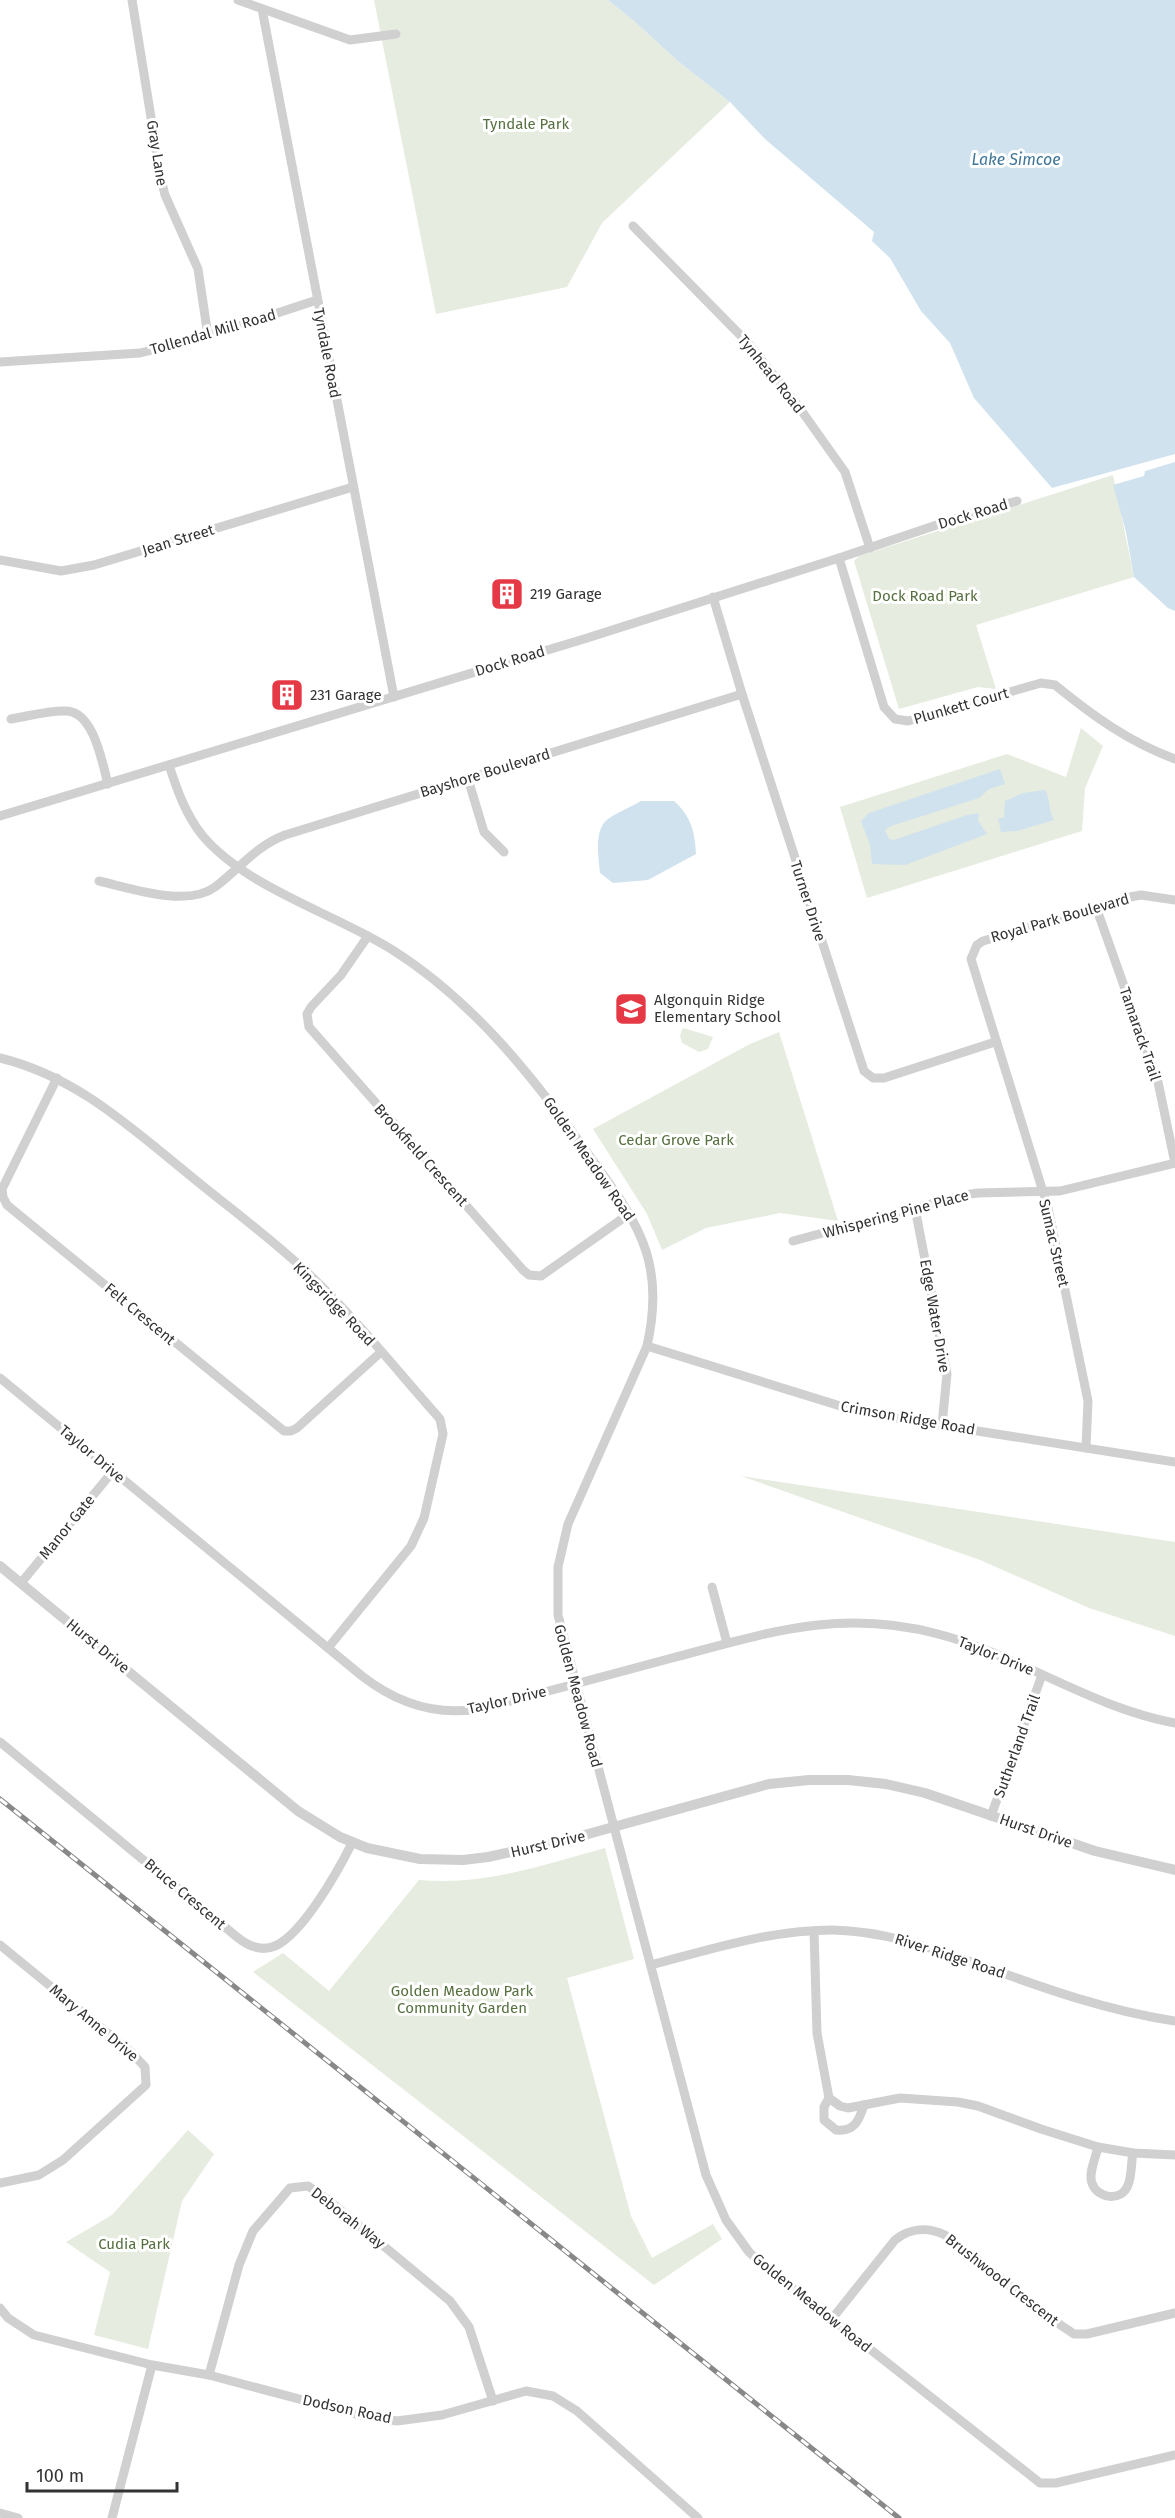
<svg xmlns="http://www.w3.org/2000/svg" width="1175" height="2518" font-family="'Fira Sans',sans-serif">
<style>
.green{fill:#e6ecdf}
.water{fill:#cfe2ee}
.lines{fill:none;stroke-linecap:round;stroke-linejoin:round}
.minor{stroke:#d0d0d0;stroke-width:9}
.tertiary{stroke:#d0d0d0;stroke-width:10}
.rail-casing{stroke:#888;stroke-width:5}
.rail{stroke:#fff;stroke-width:3;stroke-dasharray:9;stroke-linecap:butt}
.labels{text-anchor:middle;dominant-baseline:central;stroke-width:6;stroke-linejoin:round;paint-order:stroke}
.park-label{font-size:15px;fill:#56703f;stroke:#fff}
.street-label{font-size:15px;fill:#333;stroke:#fff}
.poi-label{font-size:15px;fill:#333;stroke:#fff;text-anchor:start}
.water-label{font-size:16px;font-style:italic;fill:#3f7597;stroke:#fff}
</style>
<rect width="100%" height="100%" fill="#fff"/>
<g class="green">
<polygon points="374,0 608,0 634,21 679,62 730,102 602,223 567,287 436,314"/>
<polygon points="1113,475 1134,577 976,625 996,689 978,687 899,709 854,561 859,556"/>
<polygon points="1081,728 1103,746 1085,788 1082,831 867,898 840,807 1007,754 1066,777"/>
<polygon points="683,1028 713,1037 708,1049 699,1052 682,1043 680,1035"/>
<polygon points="779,1032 838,1221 780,1213 706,1228 662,1250 647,1214 593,1129 750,1044"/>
<polygon points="741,1476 1175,1542 1175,1636 1089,1608 980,1560"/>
<path d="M605 1848 634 1959 567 1978 631 2216 652 2258 713 2224 722 2239 654 2285 253 1972 283 1953 329 1991 419 1880C484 1886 543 1865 605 1848Z"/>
<polygon points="188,2130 214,2154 182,2201 148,2349 94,2335 110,2272 66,2242 112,2215"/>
</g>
<g class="water">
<polygon points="608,0 1175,0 1175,454 1052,488 974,398 950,343 921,311 890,258 872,241 874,232 765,139 730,102 679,62 634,21"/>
<polygon points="1175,462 1175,611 1168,608 1134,577 1126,532 1113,485 1144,476 1145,471"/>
<polygon points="1000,769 1005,784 989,789 979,798 891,826 885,830 889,839 894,840 967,815 979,813 978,821 987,834 905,865 872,864 870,845 861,821 869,813"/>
<path d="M1045 790C1051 800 1048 810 1054 820L1017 831 1001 832 998 818H1004L1005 801 1023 793Z"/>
<path d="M641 801H674C691 816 695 832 696 854L648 880 613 883 600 873C599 858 593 830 608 819 616 813 631 807 641 801Z"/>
</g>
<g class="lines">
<g class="minor">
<polyline points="132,0 161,179 165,195 198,269 208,336"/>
<polyline points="238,0 350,40 396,34"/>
<polyline points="262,9 394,697"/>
<polyline points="633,226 748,343 796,403 845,472 870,548"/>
<polyline points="0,362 140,353 208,336 317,300"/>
<path d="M839 558 884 707 895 719 908 721 1041 683 1055 685C1093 716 1129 742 1175 759"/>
<polyline points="0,560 61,571 94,565 353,487"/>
<polyline points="713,597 742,694 864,1071 873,1078 884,1078 995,1042"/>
<path d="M11 719C29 716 49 710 67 711 94 713 102 762 108 784"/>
<path d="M169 765C177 790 186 815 202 835 245 887 333 913 391 949 474 1001 535 1079 591 1158 612 1187 635 1217 646 1251 656 1282 654 1315 647 1346L568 1524 558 1567V1615L706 2175 726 2220 749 2252 762 2264 1040 2483H1056L1175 2455"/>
<polyline points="468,779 484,832 504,852"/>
<polyline points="0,816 584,639 839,558 975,512 1017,501"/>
<path d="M99 881C130 888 187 908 215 887 239 869 256 846 285 835L742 694"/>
<polyline points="1096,907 1158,1082 1175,1163"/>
<polyline points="368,936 341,975 311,1007 307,1014 309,1027 523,1270 529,1275 541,1276 629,1214"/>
<path d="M0 1058C75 1076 129 1126 187 1173 229 1208 274 1240 313 1278 357 1320 399 1373 440 1419L443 1434 424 1518 411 1546 328 1648"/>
<polyline points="57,1078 2,1189 3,1197 7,1205 284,1431 291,1431 297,1428 381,1352"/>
<polyline points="915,1208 947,1374 942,1425"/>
<polyline points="793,1241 964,1195 978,1193 1060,1191 1175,1163"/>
<polyline points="647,1346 863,1413 1175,1462"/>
<path d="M0 1378 362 1676C398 1704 438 1717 483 1708 546 1692 609 1675 672 1658 767 1633 839 1608 938 1634 1019 1655 1092 1708 1175 1723"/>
<polyline points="1086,1448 1088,1401 1048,1208 971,959 977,945 983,941 1130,897 1141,895 1175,900"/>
<polyline points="21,1583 113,1471"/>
<polyline points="712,1587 727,1643"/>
<path d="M0 1742 237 1937C248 1946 261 1952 275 1946 303 1934 339 1869 352 1843"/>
<polyline points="991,1816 1042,1675"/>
<polyline points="814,1931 817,2033 829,2098 840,2106 848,2108 900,2098 958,2102 978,2106 1041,2129 1098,2147 1133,2153 1175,2155"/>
<polyline points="0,1945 131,2052 145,2067 146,2085 63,2160 39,2175 0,2183"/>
<path d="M651 1965C711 1949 770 1930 833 1930 886 1931 934 1949 983 1966 1046 1989 1108 2011 1175 2021"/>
<path d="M829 2098 824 2107V2120L836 2130C854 2132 859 2121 864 2105"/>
<path d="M1098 2147C1096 2157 1088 2174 1092 2183 1097 2199 1122 2202 1128 2185 1132 2176 1131 2162 1133 2153"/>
<polyline points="0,2308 8,2318 34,2335 152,2365 209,2375 359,2415 397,2421 442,2415 526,2391 553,2396 577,2411 698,2518"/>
<path d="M831 2320 895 2240C910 2228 928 2227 945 2235L1059 2324 1074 2334H1087L1175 2313"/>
<polyline points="209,2375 239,2265 253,2231 290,2188 308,2186 327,2199 450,2301 469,2327 493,2401"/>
<polyline points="0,2513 18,2518"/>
<polyline points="112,2518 152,2365"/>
</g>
<polyline class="tertiary" points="0,1566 298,1811 340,1837 367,1848 420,1859 463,1860 488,1857 570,1839 769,1784 809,1780 848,1780 886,1784 925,1793 1095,1851 1175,1870"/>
<defs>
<polyline id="rail" points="0,1799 899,2518"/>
</defs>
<use href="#rail" class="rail-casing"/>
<use href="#rail" class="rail"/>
</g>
<defs>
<symbol id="building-square" viewBox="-11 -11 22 22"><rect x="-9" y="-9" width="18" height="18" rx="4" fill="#e63946" stroke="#fff"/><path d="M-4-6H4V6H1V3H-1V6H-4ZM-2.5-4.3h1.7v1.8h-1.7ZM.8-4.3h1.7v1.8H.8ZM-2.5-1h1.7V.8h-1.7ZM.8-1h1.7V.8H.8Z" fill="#fff"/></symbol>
<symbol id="school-square" viewBox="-11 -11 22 22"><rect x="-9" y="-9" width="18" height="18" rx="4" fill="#e63946" stroke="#fff"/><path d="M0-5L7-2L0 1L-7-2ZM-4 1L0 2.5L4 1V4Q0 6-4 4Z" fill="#fff"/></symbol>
</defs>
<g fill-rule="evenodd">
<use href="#building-square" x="488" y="575" width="38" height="38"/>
<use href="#building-square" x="268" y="676" width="38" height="38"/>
<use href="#school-square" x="612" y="990" width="38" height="38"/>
</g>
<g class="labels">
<g class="park-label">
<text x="526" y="124">Tyndale Park</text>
<text x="925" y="596">Dock Road Park</text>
<text x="676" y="1140">Cedar Grove Park</text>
<text x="462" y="1991">Golden Meadow Park<tspan x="462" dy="17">Community Garden</tspan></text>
<text x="134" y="2244">Cudia Park</text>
</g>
<g class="street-label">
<text transform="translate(157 153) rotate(81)">Gray Lane</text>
<text transform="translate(213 332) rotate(-16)">Tollendal Mill Road</text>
<text transform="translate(327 353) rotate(79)">Tyndale Road</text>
<text transform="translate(771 374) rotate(51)">Tynhead Road</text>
<text transform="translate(973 514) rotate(-17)">Dock Road</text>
<text transform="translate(178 540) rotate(-17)">Jean Street</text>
<text transform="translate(510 661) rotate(-17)">Dock Road</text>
<text transform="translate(961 706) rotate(-16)">Plunkett Court</text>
<text transform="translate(485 773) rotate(-17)">Bayshore Boulevard</text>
<text transform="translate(808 901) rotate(72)">Turner Drive</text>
<text transform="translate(1060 918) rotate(-16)">Royal Park Boulevard</text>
<text transform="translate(1140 1034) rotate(71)">Tamarack Trail</text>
<text transform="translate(421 1155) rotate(48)">Brookfield Crescent</text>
<text transform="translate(589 1159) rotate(55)">Golden Meadow Road</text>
<text transform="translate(896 1214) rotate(-15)">Whispering Pine Place</text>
<text transform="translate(1054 1243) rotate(77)">Sumac Street</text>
<text transform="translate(334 1304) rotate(46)">Kingsridge Road</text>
<text transform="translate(140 1314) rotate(40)">Felt Crescent</text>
<text transform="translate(935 1316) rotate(80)">Edge Water Drive</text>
<text transform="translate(908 1418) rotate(10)">Crimson Ridge Road</text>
<text transform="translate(92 1454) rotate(40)">Taylor Drive</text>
<text transform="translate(67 1527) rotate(-51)">Manor Gate</text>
<text transform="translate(98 1646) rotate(39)">Hurst Drive</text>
<text transform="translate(996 1656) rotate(22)">Taylor Drive</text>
<text transform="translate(578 1696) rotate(75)">Golden Meadow Road</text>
<text transform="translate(507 1700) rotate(-13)">Taylor Drive</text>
<text transform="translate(1017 1746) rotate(-70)">Sutherland Trail</text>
<text transform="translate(1036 1831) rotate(19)">Hurst Drive</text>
<text transform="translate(548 1844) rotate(-13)">Hurst Drive</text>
<text transform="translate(185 1894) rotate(40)">Bruce Crescent</text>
<text transform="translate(950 1956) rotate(18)">River Ridge Road</text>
<text transform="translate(94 2023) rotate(40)">Mary Anne Drive</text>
<text transform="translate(348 2218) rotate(38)">Deborah Way</text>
<text transform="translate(1002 2280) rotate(38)">Brushwood Crescent</text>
<text transform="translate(812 2303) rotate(39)">Golden Meadow Road</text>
<text transform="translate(347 2409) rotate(12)">Dodson Road</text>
</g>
<g class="poi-label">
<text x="530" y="594">219 Garage</text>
<text x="310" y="695">231 Garage</text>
<text x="654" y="1000">Algonquin Ridge<tspan x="654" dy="17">Elementary School</tspan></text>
</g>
<g class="water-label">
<text x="1016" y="159">Lake Simcoe</text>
</g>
</g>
<path d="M27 2482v9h150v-9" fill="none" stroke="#333333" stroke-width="3"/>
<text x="36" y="2482" font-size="18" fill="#333333" stroke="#ffffff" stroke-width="4.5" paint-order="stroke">100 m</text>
</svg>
